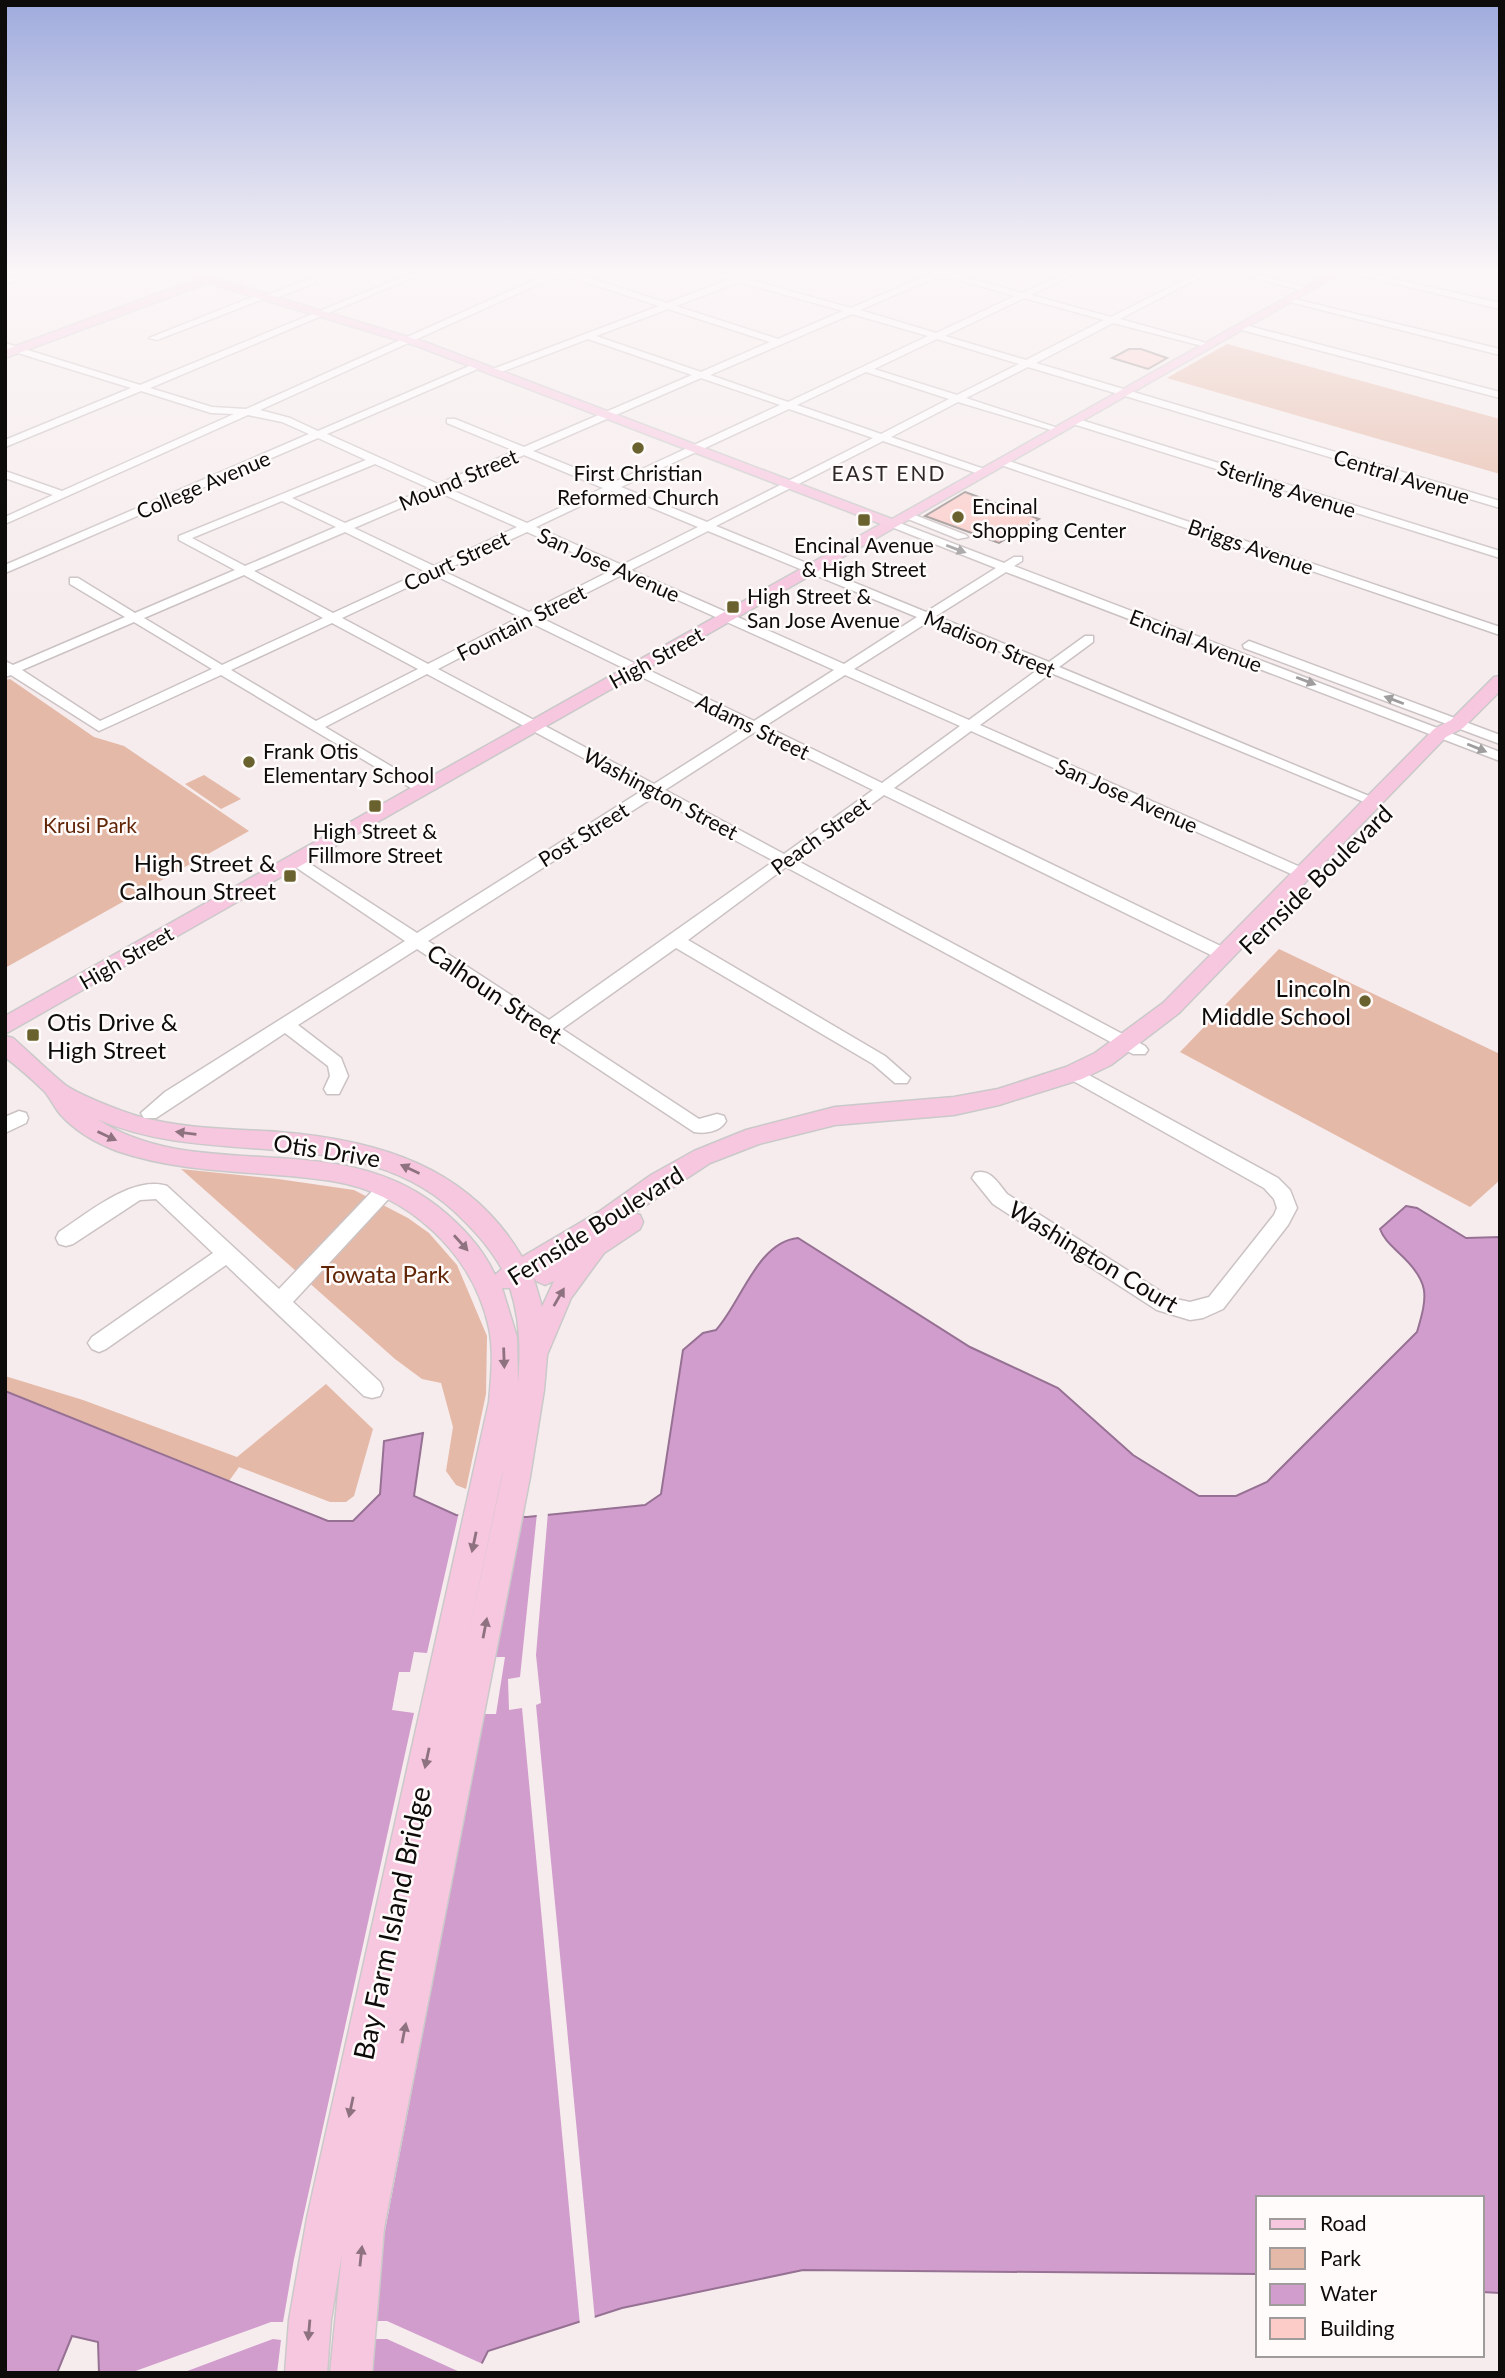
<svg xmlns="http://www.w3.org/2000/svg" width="1505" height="2378" font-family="Lato,sans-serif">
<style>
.green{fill:#e5b9a7}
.water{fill:#d19dcd;stroke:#967193;stroke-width:2}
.pier{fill:#f6eced}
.building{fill:#fbccc8;stroke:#948c8b;stroke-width:2}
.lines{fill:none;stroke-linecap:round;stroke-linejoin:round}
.minor-casing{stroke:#cbc2c3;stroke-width:3}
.major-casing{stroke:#cac9c9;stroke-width:3}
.minor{fill:#fff;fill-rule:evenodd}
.major{fill:#f7c6df;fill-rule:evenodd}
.oneway{fill:#9f9d9d}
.oneway2{fill:#8e7280}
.poi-dot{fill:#6a622e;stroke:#fffbfb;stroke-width:2.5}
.labels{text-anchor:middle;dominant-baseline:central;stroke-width:5;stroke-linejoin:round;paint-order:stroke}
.far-poi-label{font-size:21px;fill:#0e0b0b;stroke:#fffbfb}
.far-neighbourhood-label{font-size:21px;letter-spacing:2px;fill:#2f2829;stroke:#fffbfb}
.far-street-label{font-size:21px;fill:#0e0b0b;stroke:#fffbfb}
.far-park-label{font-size:21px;fill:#622607;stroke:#fffbfb}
.poi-label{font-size:24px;fill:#0e0b0b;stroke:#fffbfb;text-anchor:end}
.street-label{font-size:24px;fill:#0e0b0b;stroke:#fffbfb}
.park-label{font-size:24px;fill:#622607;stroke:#fffbfb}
.near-street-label{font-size:28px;fill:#0e0b0b;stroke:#fffbfb}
</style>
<rect width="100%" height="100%" fill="#f6eced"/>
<g class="green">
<polygon points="1227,344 1500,419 1500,474 1167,378"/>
<polygon points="10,679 94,737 124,746 249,831 5,968 5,680"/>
<polygon points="204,775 241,799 221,809 185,784"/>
<polygon points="1279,949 1500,1054 1500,1180 1470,1207 1180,1052"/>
<polygon points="181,1169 278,1179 354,1190 408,1218 429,1233 457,1265 487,1336 486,1394 466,1489 456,1485 446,1471 453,1427 441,1383 422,1379 395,1359"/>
<polygon points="5,1376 83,1400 237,1457 326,1384 373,1429 354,1496 346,1502 330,1502 239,1467 229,1481 328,1521 353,1521 380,1493 384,1441 423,1433 414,1496 456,1515 527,1517 5,1558"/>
</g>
<path class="water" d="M1406 1206 1417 1208 1466 1238 1500 1237V2293L1482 2292V2198H1258V2274L803 2270 622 2308 488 2351 477 2373H99L98 2342 72 2336 57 2373H5V1391L328 1521H353L380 1494 384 1441 423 1433 414 1496 456 1515 527 1517 645 1505 661 1494 683 1350 703 1333 716 1330C741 1303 757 1242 798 1238L970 1347 1058 1388 1133 1455 1199 1496H1236L1267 1482 1417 1332C1428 1295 1430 1282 1400 1254 1392 1246 1384 1240 1380 1229Z"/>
<g class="pier">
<polygon points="459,1512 519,1514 494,1657 505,1657 496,1714 484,1714 384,2236 374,2321 387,2321 485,2365 481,2373 462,2373 387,2339 372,2339 368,2373 277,2373 281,2340 273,2339 182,2373 130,2373 271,2322 283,2322 294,2259 414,1713 392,1710 399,1672 410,1672 414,1652 427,1653"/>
<polygon points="548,1512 536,1655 541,1703 536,1705 595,2320 580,2325 522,1708 509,1710 508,1679 520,1677 537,1513"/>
</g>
<g class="building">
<polygon points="1129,349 1141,349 1167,358 1148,369 1112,358"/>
<polygon points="965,492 1014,510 1039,519 999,543 925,516"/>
</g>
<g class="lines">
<defs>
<g id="minor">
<polygon points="37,269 49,269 5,284 5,279"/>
<polygon points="228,269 239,269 211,281 204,279"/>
<path d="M422 269H433L150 388 212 407 246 409 559 269H569L568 271 667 303 730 279 696 269C710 269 722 275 736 276 746 277 757 269 769 269L747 279 851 308 932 273 930 271 953 269 948 272 1022 293 1074 269H1084L1031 295 1111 317 1206 269H1216L1120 319 1210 344V348L1113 323 1036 363 1500 501V508L1028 367 966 398 1061 429V433L958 402 891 437 987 470V474H979L883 441 716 526 926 612 996 568 889 526V522H897L1004 563 1014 557H1022V561L1014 566 1500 752V761L1006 572 936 616 1049 662 1085 636H1093V642L1059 667 1381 801 1374 805 1369 804 1051 673 980 725 1307 870 1320 873 1323 876 1320 879 1298 877 971 731 894 788 1229 950 1231 954 1229 958H1217L884 795 796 860 1145 1046 1148 1050 1145 1054H1133L786 867 688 940 885 1056 910 1078 907 1083H895L873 1064 676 948 562 1029 699 1119 717 1114 724 1116 726 1121C720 1132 705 1134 694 1132L417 949 298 1025 341 1058 348 1076 339 1094H327L324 1089 330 1076 328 1066 285 1033 156 1118H144L141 1113 165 1092 405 941 291 864 288 861 291 858H301L417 933 643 790 427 674 325 727 426 787 428 790 426 793 421 794 221 675 99 731 11 675 5 677V661L13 665 125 617 70 584V578H78L135 613 235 570 179 540V536L366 460 318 438 5 573V565L309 434 282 422 248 415 5 524V517L53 495 5 478V471L62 491 234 414 211 413 141 391 5 447V440L131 388 5 349V343L140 385ZM561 274 659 306 490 370V374H496L588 339 692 375 524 447 455 419H447V423L515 451 438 484 327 434 480 368V364H474L318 431 290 418 260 410ZM941 275 1015 296 936 333 860 310ZM739 282 843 311 778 339 676 306ZM1024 298 1104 320 1026 360 945 336ZM668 309 770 342 701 372 596 336ZM852 314 928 336 788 402 710 375ZM937 339 1019 364 957 395 874 369ZM866 372 949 399 881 434 797 405ZM701 378 780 405 612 483 533 451ZM789 409 873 438 707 522 621 487ZM524 455 603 488 527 523 447 488ZM375 464 429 488 345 523 292 498ZM612 491 698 527 622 565 536 527ZM438 492 517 527 434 566 354 528ZM282 501 336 527 245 566 192 538ZM708 531 917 617 844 664 631 570ZM345 532 424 571 333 613 254 571ZM527 532 612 570 529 612 443 571ZM244 575 323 618 222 665 144 618ZM434 575 520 617 428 664 342 618ZM622 575 834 670 754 721 539 617ZM134 622 212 669 100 721 22 670ZM529 622 744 727 654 784 438 669ZM928 622 1040 668 969 720 854 669ZM332 623 418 669 316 721 231 670ZM845 675 960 726 882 783 765 726ZM755 732 873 790 784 854 665 790ZM654 797 774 861 549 1020 428 941Z"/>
<polygon points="1222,269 1235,269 1312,289 1308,292"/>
<polygon points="1336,269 1350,269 1500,303 1500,309"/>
<polygon points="312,278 315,283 273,299 266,298 157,340 149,338 260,294 267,295"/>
<polygon points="1286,297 1500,349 1500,355 1286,301"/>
<polygon points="1241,324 1500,392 1500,398 1238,329 1236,327"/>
<polygon points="1070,419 1078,419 1500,551 1500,558 1070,423"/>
<polygon points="998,460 1006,460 1500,627 1500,635 998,464"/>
<polygon points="907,512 966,535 968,537 958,539 903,517 903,513"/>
<polygon points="1249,641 1500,735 1500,744 1244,648 1243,645"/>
<path d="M1074 1067 1278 1178 1290 1190 1297 1208 1288 1225 1223 1309 1203 1318 1190 1320 1157 1310 993 1204 972 1178 975 1173C990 1168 998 1183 1007 1194L1171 1298 1190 1302 1209 1297 1274 1215 1277 1208 1274 1199 1264 1188 1068 1078 1065 1073 1068 1068Z"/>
<polygon points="19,1111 26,1113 28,1118 26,1123 5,1133 5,1117"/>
<path d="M387 1181 394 1183 397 1188 394 1193 293 1302 380 1382 383 1389 380 1396 372 1398 364 1396 226 1265 106 1349 99 1352 92 1349 88 1343 92 1337 213 1253 156 1199 140 1200 73 1244 66 1246 59 1244 56 1238 59 1232C87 1214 132 1175 167 1186L279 1289 380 1183Z"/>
</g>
<g id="major">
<polygon points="170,269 185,269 425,342 892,519 1337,269 1349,269 5,1034 5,1016 881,524 417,346 208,283 5,358 5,350 197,279"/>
<path d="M1500 676V691L1463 728 1446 737 1179 1013 1111 1065 1082 1079 999 1105 954 1115 835 1125 759 1144 710 1163 634 1213 640 1215 643 1222 640 1229 604 1253 571 1298 547 1355 544 1390 530 1477 384 2228 372 2373H330L342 2253 331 2320 327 2373H285L289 2320 307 2218 489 1402C491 1378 494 1352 489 1328 473 1253 408 1193 332 1181 260 1170 187 1175 117 1151 96 1143 75 1131 60 1114 54 1107 51 1099 45 1092 32 1079 19 1068 5 1057V1036L13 1038C30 1053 47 1070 64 1084 76 1094 121 1111 137 1116 182 1129 232 1129 279 1132 377 1140 469 1166 522 1257L600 1211 651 1175 694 1151 746 1130 835 1107 954 1097 998 1089 1066 1067 1095 1053 1163 1003 1434 729 1451 720 1494 677ZM97 1119C211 1170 356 1121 454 1211 473 1229 489 1246 502 1269L495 1275C482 1247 461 1225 437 1206 335 1126 197 1185 97 1119ZM533 1276 536 1281 545 1285 554 1281 542 1307ZM502 1288H510C520 1318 521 1351 518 1382L517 1337ZM503 1470 502 1477 464 1656Z"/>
</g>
</defs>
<use href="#minor" class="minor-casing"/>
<use href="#major" class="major-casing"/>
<use href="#minor" class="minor"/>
<use href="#major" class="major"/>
</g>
<defs><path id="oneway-solid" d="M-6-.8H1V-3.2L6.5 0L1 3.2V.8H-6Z" transform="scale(1.75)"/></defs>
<g class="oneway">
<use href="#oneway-solid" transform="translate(956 549) rotate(21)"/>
<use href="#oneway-solid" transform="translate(1306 681) rotate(21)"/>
<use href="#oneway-solid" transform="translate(1394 700) rotate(-159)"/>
<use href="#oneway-solid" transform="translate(1477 748) rotate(22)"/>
</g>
<g class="oneway2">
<use href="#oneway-solid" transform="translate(186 1133) rotate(-173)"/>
<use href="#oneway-solid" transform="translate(107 1136) rotate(25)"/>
<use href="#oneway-solid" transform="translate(410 1169) rotate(-155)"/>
<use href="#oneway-solid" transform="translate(461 1243) rotate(48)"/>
<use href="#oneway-solid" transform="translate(559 1297) rotate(-60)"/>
<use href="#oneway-solid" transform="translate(504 1358) rotate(88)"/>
<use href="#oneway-solid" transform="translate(474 1542) rotate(102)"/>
<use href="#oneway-solid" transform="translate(485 1628) rotate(-79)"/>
<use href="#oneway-solid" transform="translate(427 1758) rotate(102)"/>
<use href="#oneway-solid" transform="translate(404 2033) rotate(-79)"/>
<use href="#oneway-solid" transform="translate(351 2107) rotate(102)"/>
<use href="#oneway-solid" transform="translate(361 2256) rotate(-84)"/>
<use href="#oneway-solid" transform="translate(309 2330) rotate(95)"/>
</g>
<linearGradient id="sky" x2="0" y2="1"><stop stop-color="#9fabdd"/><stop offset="0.45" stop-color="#fbf6f7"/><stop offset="1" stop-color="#fbf6f7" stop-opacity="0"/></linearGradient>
<rect width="1505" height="602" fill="url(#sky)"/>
<g class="poi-dot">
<circle cx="638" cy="448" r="7"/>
<circle cx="958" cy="517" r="7"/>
<rect x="857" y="513" width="14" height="14" rx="3.5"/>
<rect x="726" y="600" width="14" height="14" rx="3.5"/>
<circle cx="249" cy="762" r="7"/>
<rect x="368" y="799" width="14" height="14" rx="3.5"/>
<rect x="283" y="869" width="14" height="14" rx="3.5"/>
<circle cx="1365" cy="1001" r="7"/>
<rect x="26" y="1028" width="14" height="14" rx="3.5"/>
</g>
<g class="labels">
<g class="far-poi-label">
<text x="638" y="472">First Christian<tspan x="638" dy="24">Reformed Church</tspan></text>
<text x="972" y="505" text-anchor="start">Encinal<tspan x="972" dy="24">Shopping Center</tspan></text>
<text x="864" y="544">Encinal Avenue<tspan x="864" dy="24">&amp; High Street</tspan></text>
<text x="747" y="595" text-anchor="start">High Street &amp;<tspan x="747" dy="24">San Jose Avenue</tspan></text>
<text x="263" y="750" text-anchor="start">Frank Otis<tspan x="263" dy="24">Elementary School</tspan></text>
<text x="375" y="830">High Street &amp;<tspan x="375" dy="24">Fillmore Street</tspan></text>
</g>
<g class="far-neighbourhood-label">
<text x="889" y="472">EAST END</text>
</g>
<g class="far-street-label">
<text transform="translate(1402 476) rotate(17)">Central Avenue</text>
<text transform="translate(458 479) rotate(-23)">Mound Street</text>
<text transform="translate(203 484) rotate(-23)">College Avenue</text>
<text transform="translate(1287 488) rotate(18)">Sterling Avenue</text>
<text transform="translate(1251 546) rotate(19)">Briggs Avenue</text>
<text transform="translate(456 560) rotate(-25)">Court Street</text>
<text transform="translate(609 564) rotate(24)">San Jose Avenue</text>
<text transform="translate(521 622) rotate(-27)">Fountain Street</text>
<text transform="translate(1196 640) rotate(21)">Encinal Avenue</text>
<text transform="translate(990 643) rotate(23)">Madison Street</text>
<text transform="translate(656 657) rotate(-29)">High Street</text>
<text transform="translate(753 726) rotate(26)">Adams Street</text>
<text transform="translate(661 793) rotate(28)">Washington Street</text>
<text transform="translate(1127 795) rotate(24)">San Jose Avenue</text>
<text transform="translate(583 834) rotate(-32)">Post Street</text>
<text transform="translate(820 835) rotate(-36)">Peach Street</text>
<text transform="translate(126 957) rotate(-30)">High Street</text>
</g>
<g class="far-park-label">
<text x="90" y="824">Krusi Park</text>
</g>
<g class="poi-label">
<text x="276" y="862">High Street &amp;<tspan x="276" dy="28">Calhoun Street</tspan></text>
<text x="1351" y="987">Lincoln<tspan x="1351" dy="28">Middle School</tspan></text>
<text x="47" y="1021" text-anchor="start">Otis Drive &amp;<tspan x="47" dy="28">High Street</tspan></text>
</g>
<g class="street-label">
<text transform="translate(1315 879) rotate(-44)">Fernside Boulevard</text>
<text transform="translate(495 993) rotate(34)">Calhoun Street</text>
<text transform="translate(327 1150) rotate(9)">Otis Drive</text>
<text transform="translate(595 1225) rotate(-32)">Fernside Boulevard</text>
<text transform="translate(1094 1256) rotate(31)">Washington Court</text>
</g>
<g class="park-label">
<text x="385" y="1273">Towata Park</text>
</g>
<g class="near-street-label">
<text transform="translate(391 1923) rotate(-78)">Bay Farm Island Bridge</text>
</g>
</g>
<rect width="1505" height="2378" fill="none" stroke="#0e0b0b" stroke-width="14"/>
<rect x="1256" y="2196" width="228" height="161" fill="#fffbfb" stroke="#9f9b9b" stroke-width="2"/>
<rect x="1270" y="2219" width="35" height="10" fill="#f7c6df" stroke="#9f9b9b" stroke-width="2"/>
<text x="1320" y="2231" font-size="21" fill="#0e0b0b">Road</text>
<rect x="1270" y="2248" width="35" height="21" fill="#e5b9a7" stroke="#9f9b9b" stroke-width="2"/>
<text x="1320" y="2266" font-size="21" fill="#0e0b0b">Park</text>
<rect x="1270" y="2284" width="35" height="21" fill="#d19dcd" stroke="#9f9b9b" stroke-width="2"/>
<text x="1320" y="2301" font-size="21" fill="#0e0b0b">Water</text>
<rect x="1270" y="2318" width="35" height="21" fill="#fbccc8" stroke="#9f9b9b" stroke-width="2"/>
<text x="1320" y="2336" font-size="21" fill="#0e0b0b">Building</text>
</svg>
